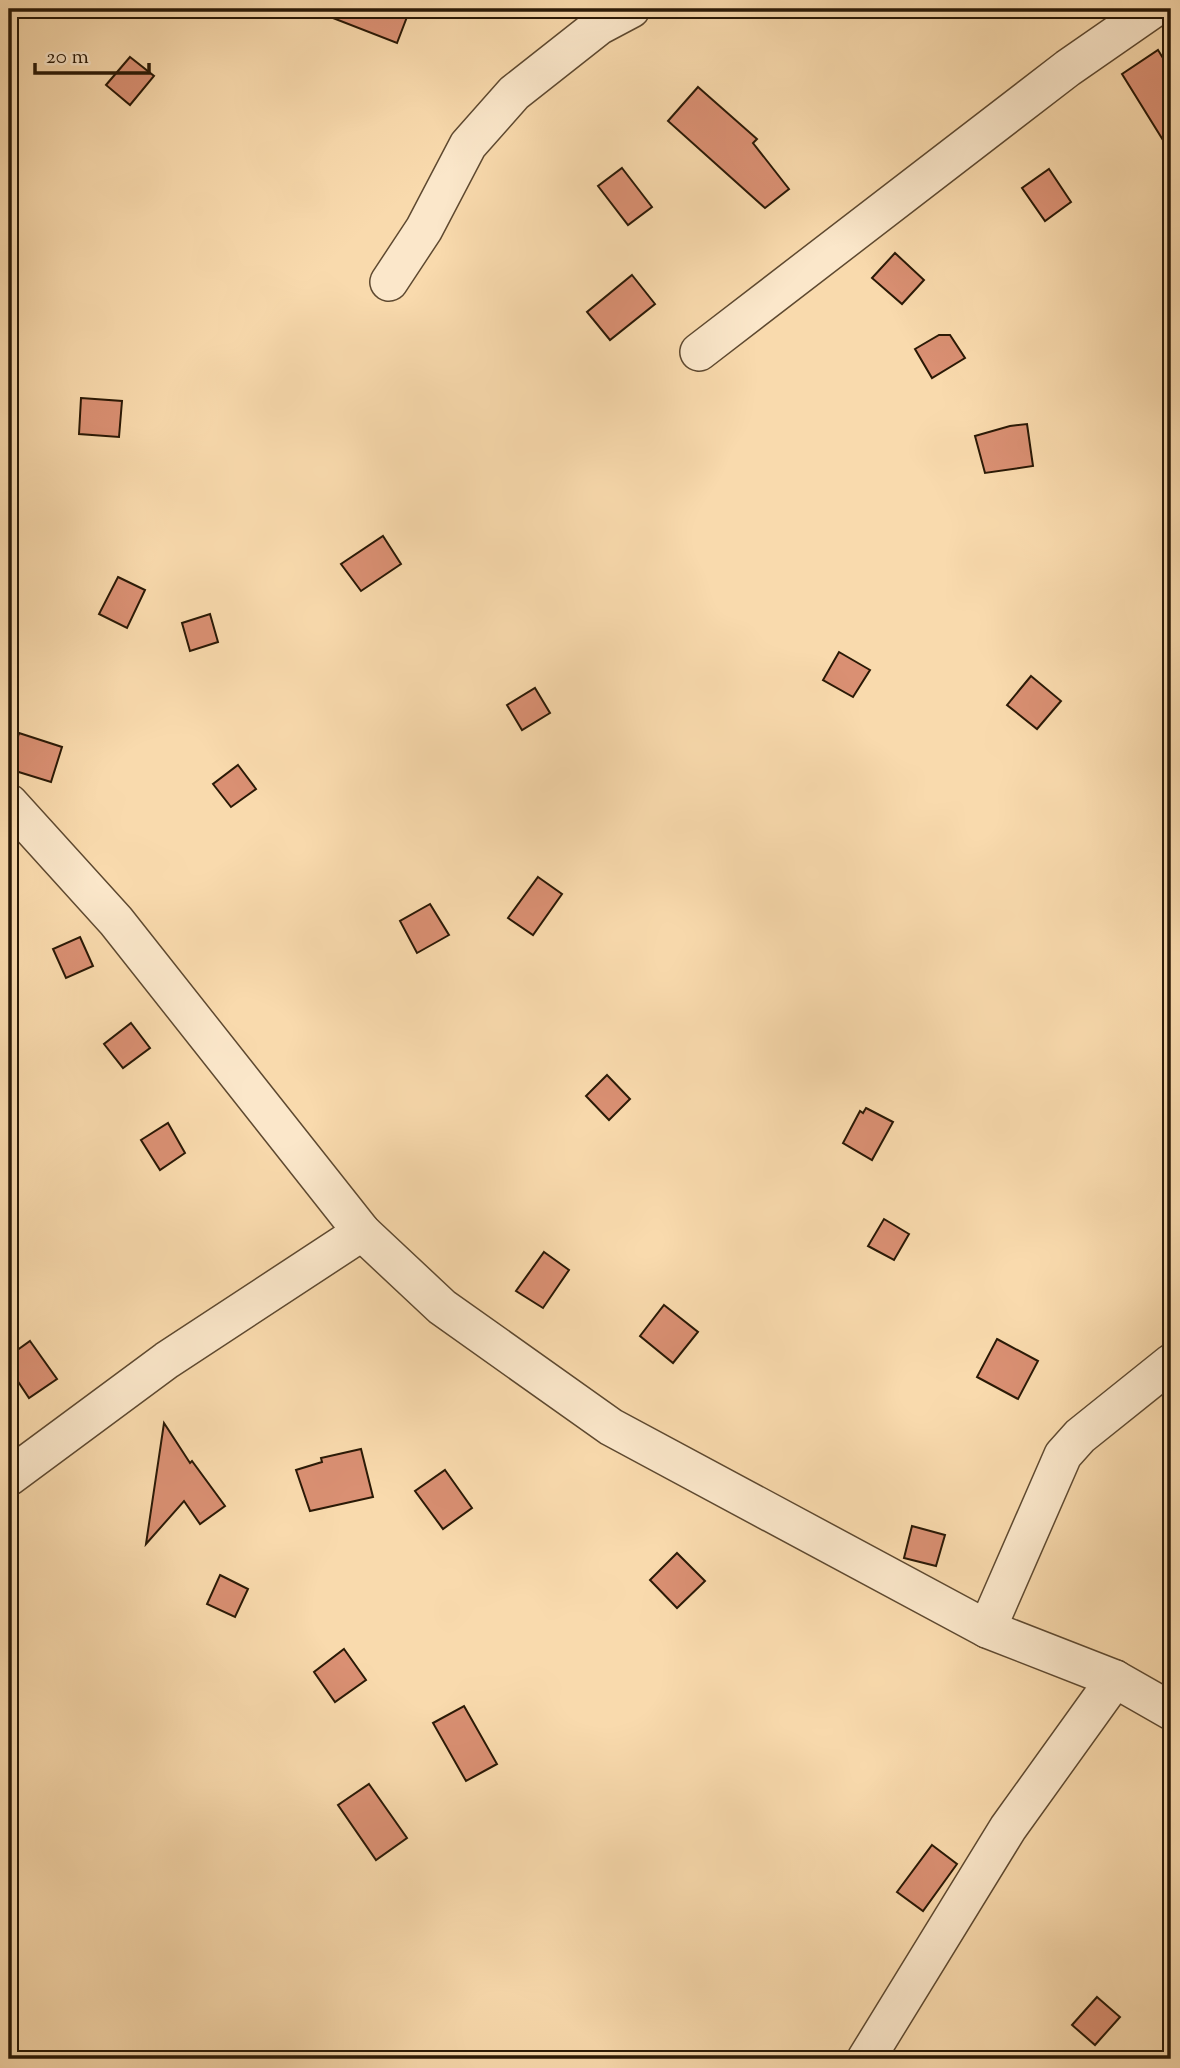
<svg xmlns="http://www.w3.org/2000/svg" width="1180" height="2068" font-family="'Sorts Mill Goudy',serif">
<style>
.building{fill:#da9073;stroke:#2a1906;stroke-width:2}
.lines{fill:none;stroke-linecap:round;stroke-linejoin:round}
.minor-casing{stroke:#5e4930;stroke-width:40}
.minor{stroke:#fbe7ca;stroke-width:37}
</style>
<rect width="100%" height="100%" fill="#f9daad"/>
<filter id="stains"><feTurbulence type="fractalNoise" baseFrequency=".00286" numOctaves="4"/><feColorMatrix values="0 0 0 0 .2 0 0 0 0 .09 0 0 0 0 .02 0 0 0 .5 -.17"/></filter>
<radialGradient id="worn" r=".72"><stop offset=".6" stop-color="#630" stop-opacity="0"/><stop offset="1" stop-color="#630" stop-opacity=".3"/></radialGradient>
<g class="building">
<polygon points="315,9 410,9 397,43 315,11"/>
<polygon points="1158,50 1171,71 1171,153 1122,74"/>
<polygon points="130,57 154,76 130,105 106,85"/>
<polygon points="698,87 757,139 753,143 789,189 765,208 668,121"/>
<polygon points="622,168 652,207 628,225 598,186"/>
<polygon points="1049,169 1071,202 1045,221 1022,188"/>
<polygon points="895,253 924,280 902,304 872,278"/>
<polygon points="632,275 655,304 610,340 587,312"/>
<polygon points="939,335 950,335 965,358 932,378 915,349"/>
<polygon points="81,398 122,401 119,437 79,434"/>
<polygon points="1027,424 1033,466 985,473 975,436 1010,426"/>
<polygon points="383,536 401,564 361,591 341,564"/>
<polygon points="118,577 145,590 127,628 99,614"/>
<polygon points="210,614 218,642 190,651 182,623"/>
<polygon points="839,652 870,670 853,697 823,680"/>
<polygon points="1031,676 1061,701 1037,729 1007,705"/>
<polygon points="535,688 550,713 522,730 507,705"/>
<polygon points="19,733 62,747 51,782 9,769"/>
<polygon points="238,765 256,789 231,807 213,784"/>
<polygon points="538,877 562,894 533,935 508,918"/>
<polygon points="430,904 449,935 417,953 400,921"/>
<polygon points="80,937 93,966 66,978 53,949"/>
<polygon points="131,1023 150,1048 123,1068 104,1044"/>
<polygon points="607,1075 630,1099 609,1120 586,1096"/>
<polygon points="866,1108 893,1122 872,1160 843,1143 860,1111 863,1113"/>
<polygon points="168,1123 185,1153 160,1170 141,1140"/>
<polygon points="884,1219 909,1234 894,1260 868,1246"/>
<polygon points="544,1252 569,1270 543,1308 516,1291"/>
<polygon points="664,1305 698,1332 673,1363 640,1336"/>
<polygon points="997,1339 1038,1361 1018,1399 977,1377"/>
<polygon points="30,1341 57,1379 29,1398 9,1368 9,1356"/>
<polygon points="164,1423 190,1463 192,1461 225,1506 200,1524 184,1501 146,1544"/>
<polygon points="361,1449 373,1497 310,1511 296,1470 322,1462 321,1458"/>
<polygon points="445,1470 472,1508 443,1529 415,1491"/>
<polygon points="912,1526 945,1535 936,1566 904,1558"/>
<polygon points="677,1553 705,1581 677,1608 650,1580"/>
<polygon points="220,1575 248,1589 235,1617 207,1604"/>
<polygon points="344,1649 366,1680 335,1702 314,1672"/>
<polygon points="464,1706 497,1764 466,1781 433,1723"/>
<polygon points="369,1784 407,1838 376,1860 338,1805"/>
<polygon points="932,1845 957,1864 923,1911 897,1892"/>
<polygon points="1097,1997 1120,2017 1095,2045 1072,2025"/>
</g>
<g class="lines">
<defs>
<g id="minor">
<polyline points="389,282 424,229 468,145 514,93 599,26 631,9"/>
<polyline points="699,352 1068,68 1153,9"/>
<polyline points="9,803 116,921 362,1232 442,1307 611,1427 987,1629 1115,1679 1171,1711"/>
<polyline points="9,1477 167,1360 362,1232"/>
<polyline points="987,1629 1063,1455 1080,1436 1171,1363"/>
<polyline points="866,2059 1008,1828 1115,1679"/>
</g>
</defs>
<use href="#minor" class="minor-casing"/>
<use href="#minor" class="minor"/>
</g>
<rect width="1180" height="2068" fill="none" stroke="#f9daad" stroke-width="35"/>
<rect x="10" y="10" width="1159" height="2047" fill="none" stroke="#2a1906" stroke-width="3.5"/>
<rect x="18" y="18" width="1145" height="2033" fill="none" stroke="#2a1906" stroke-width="2"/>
<path d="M35 63v10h114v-10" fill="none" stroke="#2a1906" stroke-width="3.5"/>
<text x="46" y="63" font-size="21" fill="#2a1906" stroke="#fbe7ca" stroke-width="5" paint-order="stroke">20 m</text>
<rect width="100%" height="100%" filter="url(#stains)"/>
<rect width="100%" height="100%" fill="url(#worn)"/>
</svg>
